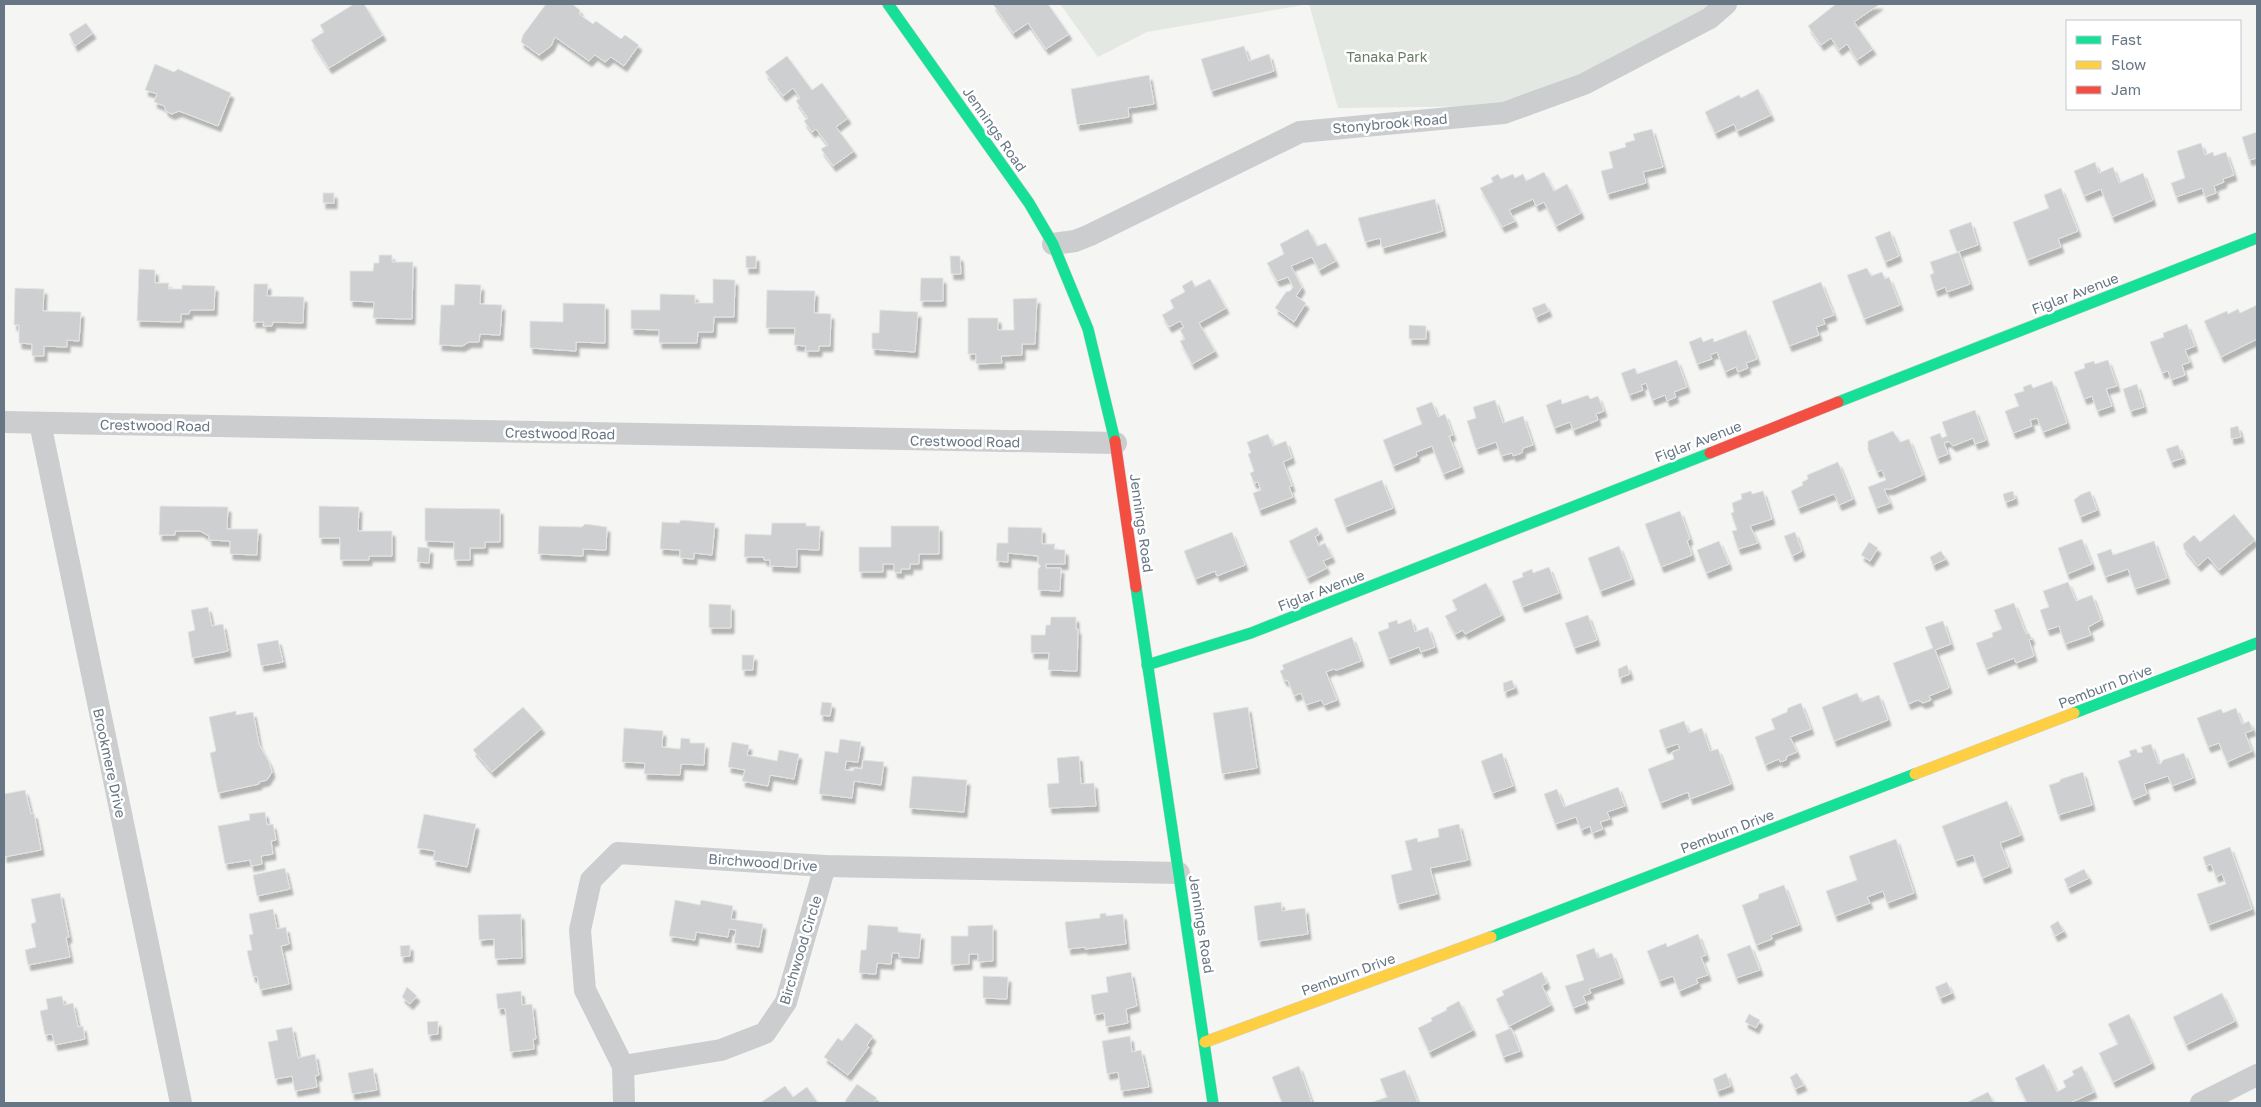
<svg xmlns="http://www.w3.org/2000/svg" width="2261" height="1107" font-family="'Golos Text',sans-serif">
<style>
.green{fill:#e4e8e2}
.building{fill:#cdcfd0;stroke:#e4e4e4;filter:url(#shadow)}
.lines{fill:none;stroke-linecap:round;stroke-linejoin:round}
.fast-casing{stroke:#d1d2d3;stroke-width:12}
.slow-casing{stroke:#d1d2d3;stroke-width:12}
.jam-casing{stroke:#d1d2d3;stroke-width:12}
.street{stroke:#cbcdce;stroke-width:22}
.fast{stroke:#16e098;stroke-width:11}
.slow{stroke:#ffcf43;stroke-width:11}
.jam{stroke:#f24e42;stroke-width:11}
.labels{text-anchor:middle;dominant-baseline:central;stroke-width:5;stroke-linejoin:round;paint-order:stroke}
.park-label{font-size:14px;fill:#697b64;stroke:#fff}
.street-label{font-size:14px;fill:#667684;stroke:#fff}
</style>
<defs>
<filter id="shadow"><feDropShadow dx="3" dy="5.5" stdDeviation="1" flood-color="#0004"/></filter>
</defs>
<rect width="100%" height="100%" fill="#f5f5f4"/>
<polygon class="green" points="1060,4 1713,4 1582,73 1495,106 1338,108 1309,4 1147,32 1098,57"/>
<g class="building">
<polygon points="354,4 364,4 383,35 329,68 311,40 324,32 320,25"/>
<polygon points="546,4 572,4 580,10 579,14 593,24 596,21 621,39 625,35 639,45 624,66 611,57 605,62 595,55 589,61 555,37 551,46 539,55 521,42 523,35"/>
<polygon points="993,4 1048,4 1069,34 1046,49 1028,23 1013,33"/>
<polygon points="1836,4 1880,4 1854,22 1873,49 1857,60 1847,44 1839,50 1831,38 1821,45 1808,26"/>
<polygon points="86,23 93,33 75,46 69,34"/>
<polygon points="1244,46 1249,61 1269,54 1274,71 1211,91 1201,59"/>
<polygon points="787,56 812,90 822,83 848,118 836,127 854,151 833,166 821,149 828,145 816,129 812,132 804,121 808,118 796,101 800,98 793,88 783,96 765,72"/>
<polygon points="155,64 174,72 178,69 231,93 218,126 179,111 172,114 166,111 164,106 154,102 157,94 145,90"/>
<polygon points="1149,75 1154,104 1128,108 1129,117 1077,125 1071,89"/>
<polygon points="1758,89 1771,115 1737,131 1734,124 1715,133 1705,112 1739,95 1741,98"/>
<polygon points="1652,129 1663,167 1643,172 1646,183 1607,194 1601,171 1613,168 1609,152 1626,147 1625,143 1635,140 1633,134"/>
<polygon points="2257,132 2257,158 2249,160 2242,137"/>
<polygon points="2201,143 2205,155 2213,152 2214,156 2226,152 2234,175 2223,179 2224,182 2214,186 2216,193 2205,197 2202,188 2176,197 2171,183 2185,178 2177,151"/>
<polygon points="2095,162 2099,173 2113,167 2119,183 2143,173 2153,200 2112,217 2101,189 2084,196 2074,171"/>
<polygon points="1544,172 1554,191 1567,184 1581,213 1556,226 1544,202 1536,206 1533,199 1509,210 1515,221 1502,227 1480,188 1493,182 1491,178 1498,174 1501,179 1513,174 1515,178 1523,174 1526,181"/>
<polygon points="2061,188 2078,231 2058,239 2061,247 2027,260 2013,222 2049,208 2044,195"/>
<rect x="323" y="193" width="11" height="10"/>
<polygon points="1435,199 1443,231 1382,248 1380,238 1365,242 1358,218"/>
<polygon points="1971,222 1978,245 1957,252 1949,230"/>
<polygon points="1308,229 1317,246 1326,243 1336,261 1319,270 1312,257 1291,266 1302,287 1296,296 1306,303 1294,322 1275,308 1286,292 1290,291 1293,287 1288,277 1277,281 1267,263 1284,254 1280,244"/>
<polygon points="1890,231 1899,256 1885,262 1875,237"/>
<polygon points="1959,252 1970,284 1947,292 1945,287 1935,291 1930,275 1934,273 1930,262"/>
<polygon points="379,255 392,255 392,262 413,262 412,319 373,318 374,302 350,301 350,271 373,271 374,263 379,263"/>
<rect x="746" y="256" width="10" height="12"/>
<polygon points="950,256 960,256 961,274 951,274"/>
<polygon points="1867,268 1871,276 1882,272 1885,279 1889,277 1900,305 1864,319 1847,275"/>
<polygon points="139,269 155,270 155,283 169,283 168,289 182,289 182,285 215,286 214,310 190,310 189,314 181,314 181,322 137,321"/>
<polygon points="921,278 943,278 943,301 920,301"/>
<polygon points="713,279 735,280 734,317 714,317 713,332 698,332 697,343 659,343 659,330 631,329 631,310 660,310 660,294 695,295 695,303 713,303"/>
<polygon points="1210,279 1226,308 1199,323 1215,351 1192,364 1180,341 1185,339 1180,330 1184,327 1180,321 1169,327 1162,315 1174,308 1170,300 1185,292 1182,286 1192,280 1195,287"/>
<polygon points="1821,282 1834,315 1823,319 1825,324 1816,327 1819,335 1789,346 1772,301"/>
<polygon points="254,284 268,284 267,296 304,297 303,323 273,322 272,326 263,326 264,322 253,322"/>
<polygon points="455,284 481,285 480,304 502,305 500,335 480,334 479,342 469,342 462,346 439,345 441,305 454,305"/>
<polygon points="15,288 44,289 43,311 81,312 79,341 67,340 67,347 44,346 44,356 32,356 32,344 19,343 19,325 14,325"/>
<polygon points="767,290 815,291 814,313 831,314 830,346 819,346 819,351 805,351 806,346 794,345 795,328 766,328"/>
<polygon points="1037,298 1035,344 1022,344 1022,355 1001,356 1002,363 976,364 976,354 968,354 968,318 998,318 998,330 1014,330 1013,299"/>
<polygon points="563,303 605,304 605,343 576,342 576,351 530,348 530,321 563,322"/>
<polygon points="1545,303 1549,311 1536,317 1532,308"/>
<polygon points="2257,305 2257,339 2221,357 2204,321 2227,311 2228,314 2238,309 2240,313"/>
<polygon points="880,310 918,312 915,352 872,349 872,333 879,333"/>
<polygon points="2187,324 2195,346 2185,350 2190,362 2182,365 2185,375 2171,380 2168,371 2162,373 2150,342 2164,337 2163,333"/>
<polygon points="1409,325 1426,326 1426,339 1409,339"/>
<polygon points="1746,330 1757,359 1746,363 1748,368 1738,372 1736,367 1725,372 1717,352 1710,355 1712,359 1697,364 1689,342 1701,337 1703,342 1713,338 1714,342"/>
<polygon points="1677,360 1687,387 1674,392 1676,397 1667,401 1665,395 1652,400 1646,383 1641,385 1643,390 1629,395 1621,373 1635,368 1637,374"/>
<polygon points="2108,360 2117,386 2106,389 2112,406 2097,411 2092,396 2084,399 2074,372 2085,368 2084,364 2094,361 2095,364"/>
<polygon points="2052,381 2067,423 2043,432 2037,418 2030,420 2032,426 2013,433 2005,411 2019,406 2014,394 2024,391 2023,387 2031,384 2033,388"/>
<polygon points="2137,384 2144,407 2130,411 2123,389"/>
<polygon points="1588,395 1590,399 1598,396 1604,411 1596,414 1598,420 1573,430 1570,422 1554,428 1546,405 1561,399 1562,404"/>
<polygon points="1495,400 1503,423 1523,416 1533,445 1523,448 1522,453 1513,456 1512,453 1501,456 1496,442 1476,449 1467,421 1476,418 1473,407"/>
<polygon points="1432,402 1438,417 1445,414 1453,435 1449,436 1461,467 1443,474 1432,446 1416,452 1417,456 1393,466 1383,440 1422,424 1416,408"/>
<polygon points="1975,410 1986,440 1975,444 1973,438 1953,446 1948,441 1944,443 1948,454 1937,458 1930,437 1940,433 1942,438 1947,436 1942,422"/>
<polygon points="2238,426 2241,437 2231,439 2230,428"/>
<polygon points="1893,431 1900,442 1909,439 1923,475 1891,489 1884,489 1890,503 1876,508 1868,487 1886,480 1882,470 1877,472 1868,450 1868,441"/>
<polygon points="1268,434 1273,446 1286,441 1292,458 1283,462 1292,486 1289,487 1293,497 1259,510 1253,493 1261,490 1258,482 1254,483 1250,473 1254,471 1248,454 1251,453 1247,442"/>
<polygon points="2178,445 2183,458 2171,462 2166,449"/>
<polygon points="1838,462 1853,499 1839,505 1834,494 1798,508 1791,491 1803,485 1802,482 1808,479 1807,475"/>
<polygon points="1382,480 1393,508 1345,527 1334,499"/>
<polygon points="1751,491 1752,494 1763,491 1772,519 1750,526 1758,543 1738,549 1732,531 1737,530 1731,513 1734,512 1732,503 1742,499 1741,494"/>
<polygon points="2013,491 2015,499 2005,502 2003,494"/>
<polygon points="2090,491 2097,510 2080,517 2074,500 2080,495"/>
<polygon points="160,506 228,507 227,529 258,529 257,555 230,554 230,541 209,540 209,536 200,531 175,531 175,535 159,535"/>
<polygon points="319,506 359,507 358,531 392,531 392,556 369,556 369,560 340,560 340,538 319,538"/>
<polygon points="425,508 500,509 500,542 485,542 485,548 470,548 470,560 454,560 454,542 425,541"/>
<polygon points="1680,511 1690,539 1687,541 1692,555 1661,567 1645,524"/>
<polygon points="2234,514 2255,540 2219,570 2208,557 2198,566 2184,549 2183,544 2194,535 2200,542"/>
<polygon points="681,520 715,523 712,555 694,553 694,559 680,558 680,550 660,549 662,522 679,523"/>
<polygon points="772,523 806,523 806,526 820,526 819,550 797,549 797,567 770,566 770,560 764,560 764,557 744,557 745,534 771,535"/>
<polygon points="585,524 607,527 606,550 583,549 583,556 538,554 539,526 582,527"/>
<polygon points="891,526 939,526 939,554 919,554 919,564 910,564 910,569 901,569 901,573 894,572 894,564 883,564 883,572 859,572 859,547 891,547"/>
<polygon points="1008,527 1042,528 1042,544 1055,544 1054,549 1065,550 1065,564 1046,564 1046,568 1061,568 1060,591 1038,590 1038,569 1041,566 1038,563 1038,556 1008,553 1008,562 996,561 997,543 1008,543"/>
<polygon points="1317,527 1320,534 1315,537 1319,546 1325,543 1332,557 1323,561 1327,568 1307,578 1289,541"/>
<polygon points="1232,532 1245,565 1217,576 1215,571 1195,579 1184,551"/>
<polygon points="1795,532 1802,551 1792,556 1784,536"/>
<polygon points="2082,539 2092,564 2067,574 2058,548"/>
<polygon points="1719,541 1729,564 1706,573 1697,550"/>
<polygon points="2154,541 2167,578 2135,589 2128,569 2105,577 2097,554 2111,549 2113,555"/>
<polygon points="1869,542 1878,548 1870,561 1861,555"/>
<polygon points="1619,546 1632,579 1600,591 1588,558"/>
<polygon points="418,547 430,548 429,563 417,562"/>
<polygon points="1941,551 1946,559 1933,565 1930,557"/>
<polygon points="1549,567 1559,593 1522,607 1512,581 1523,577 1522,573 1532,569 1533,573"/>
<polygon points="2068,582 2076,601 2092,595 2101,620 2088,627 2091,635 2065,644 2059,626 2047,630 2040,610 2049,607 2043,591"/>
<polygon points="1486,583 1502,615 1465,634 1463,630 1455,634 1445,616 1457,610 1452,600"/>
<polygon points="2014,603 2026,634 2029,633 2032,639 2029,640 2034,656 2016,663 2014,658 1986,669 1976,643 1993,637 1992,633 2002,629 1994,610"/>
<polygon points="709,604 731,605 731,628 709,628"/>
<polygon points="208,607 212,626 223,624 228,651 192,658 188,632 195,630 191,610"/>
<polygon points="1588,615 1597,640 1574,648 1565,623"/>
<polygon points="1051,617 1076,617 1076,629 1078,629 1077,671 1048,670 1049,653 1031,653 1031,635 1045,635 1046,625 1050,625"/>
<polygon points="1411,619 1415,632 1428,627 1435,647 1421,652 1419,647 1388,659 1378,632 1389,628 1388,623 1397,620 1398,624"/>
<polygon points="1943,621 1951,644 1935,650 1949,688 1929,696 1931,700 1923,703 1918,700 1908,704 1893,663 1933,648 1925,627"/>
<polygon points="1352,637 1361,661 1337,670 1333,669 1326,672 1337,700 1324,705 1321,700 1306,705 1301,693 1294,696 1288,681 1284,680 1280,671 1284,669 1282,665"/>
<polygon points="278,640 283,662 261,666 257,644"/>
<polygon points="742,655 754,655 753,670 742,670"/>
<polygon points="1627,665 1630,674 1619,678 1618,669"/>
<polygon points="1512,680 1515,688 1504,692 1503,683"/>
<polygon points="1857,693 1861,702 1879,695 1888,720 1834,741 1822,707"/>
<polygon points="822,702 832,703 830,716 820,715"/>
<polygon points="1801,703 1811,729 1790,737 1797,752 1787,756 1786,760 1780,762 1779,759 1765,765 1755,737 1775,729 1771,719 1787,712 1788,708"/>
<polygon points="523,707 542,728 492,772 473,750"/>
<polygon points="1248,707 1257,768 1222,774 1213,713"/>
<polygon points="2236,708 2242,724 2249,721 2253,730 2245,733 2252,751 2227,762 2219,743 2208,747 2197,718 2221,709 2223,713"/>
<polygon points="236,711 236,715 253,712 259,744 269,762 272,772 267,780 259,782 259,784 218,793 210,753 216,751 209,717"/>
<polygon points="1684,721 1689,733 1702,728 1710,751 1718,749 1731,784 1690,799 1688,792 1660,803 1648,769 1674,759 1672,752 1680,749 1678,744 1665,748 1659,730"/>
<polygon points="624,728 663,731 662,747 680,749 681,738 690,739 690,743 705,743 704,765 681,764 680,775 644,774 645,763 622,762"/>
<polygon points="840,739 861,742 858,762 846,761 845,770 853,771 854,768 862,769 863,760 884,762 881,785 854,781 852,798 819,794 825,751 838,753"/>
<polygon points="732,742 749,745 747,755 777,761 779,750 799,754 794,779 770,775 768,786 742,781 745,770 728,767"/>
<polygon points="2151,744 2158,763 2161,764 2163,760 2184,753 2193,778 2172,786 2168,776 2144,784 2147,794 2132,800 2118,761 2131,756 2129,751 2136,749 2138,753 2143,752 2141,747"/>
<polygon points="1502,753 1513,786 1492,793 1481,761"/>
<polygon points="1079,756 1081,784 1094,783 1096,806 1049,808 1047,784 1059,783 1057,758"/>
<polygon points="2083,772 2092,805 2058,815 2049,785 2059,782 2061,779"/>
<polygon points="914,776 967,780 964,812 909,808 912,777"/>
<polygon points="1618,787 1625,806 1607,812 1610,819 1600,822 1603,829 1592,833 1590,826 1581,830 1576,817 1555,824 1544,794 1557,789 1564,807"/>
<polygon points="25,790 31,814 34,813 41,850 4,857 4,794"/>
<polygon points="2007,801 2021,835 2000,843 2009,867 1982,878 1973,855 1955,861 1942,826"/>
<polygon points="265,812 267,825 273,824 276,840 271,841 273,854 261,856 262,864 251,866 250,860 225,864 218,826 250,820 249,814"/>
<polygon points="424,814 476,824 467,867 433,860 435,851 417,848"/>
<polygon points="1459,824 1468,860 1430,868 1437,894 1397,904 1391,875 1412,870 1405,841 1417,838 1418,842 1439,837 1438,829"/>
<polygon points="1896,839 1914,893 1887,903 1883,891 1867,897 1870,903 1835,916 1826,891 1857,880 1849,856"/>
<polygon points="2230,847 2252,909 2208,925 2197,894 2226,884 2222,874 2216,877 2211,864 2206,866 2203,857"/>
<polygon points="285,868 290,889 257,896 253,875"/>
<polygon points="2084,869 2089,878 2068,888 2064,879"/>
<polygon points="1784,885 1799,925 1771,935 1772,939 1756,945 1742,905 1758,899 1759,894"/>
<polygon points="60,893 69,937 66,938 70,957 28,965 25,950 36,947 31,924 36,922 31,899"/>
<polygon points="675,900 700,905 701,900 733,906 731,919 763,924 759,947 734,943 736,930 729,929 728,937 696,932 695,940 669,936"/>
<polygon points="1281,902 1282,911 1305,908 1308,934 1258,941 1254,906"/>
<polygon points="273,909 277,929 286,927 289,944 281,946 289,984 260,990 257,976 253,977 247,951 252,950 249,935 253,934 249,914"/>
<polygon points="1106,913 1106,916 1123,914 1126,944 1085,949 1085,947 1068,949 1065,922 1100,918 1100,914"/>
<polygon points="521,914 522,958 495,959 494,939 479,940 478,915"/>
<polygon points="2058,921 2064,931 2055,936 2050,926"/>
<polygon points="868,925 898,927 898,932 921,934 919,958 899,957 899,953 892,953 891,964 877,963 876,974 859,973 861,950 866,950"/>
<polygon points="993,925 993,961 978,962 978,954 969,954 969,964 951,965 951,936 968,936 968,926"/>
<polygon points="1698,934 1706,955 1701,957 1708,975 1696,979 1698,983 1679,991 1673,976 1659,981 1647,951 1666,943 1667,947"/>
<polygon points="410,945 410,956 401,957 400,946"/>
<polygon points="1750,945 1760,970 1736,978 1727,954"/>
<polygon points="1594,948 1598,958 1612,953 1621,978 1589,989 1591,993 1583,996 1586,1003 1573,1008 1565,986 1584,980 1576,955"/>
<polygon points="1131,972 1137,1006 1126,1009 1128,1023 1106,1027 1104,1013 1094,1015 1091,995 1108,992 1106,977"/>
<polygon points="1542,972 1547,983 1542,986 1551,1005 1509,1026 1496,999 1504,995 1502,991"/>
<polygon points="983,976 1008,977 1007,999 983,998"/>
<polygon points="1947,982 1952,993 1940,998 1935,987"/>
<polygon points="407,987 417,996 410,1004 402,997"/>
<polygon points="521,991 522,1005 532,1004 536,1039 533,1039 534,1049 510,1052 505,1008 498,1009 496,994"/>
<polygon points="2222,993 2235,1021 2186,1045 2173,1017"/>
<polygon points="62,996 64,1005 73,1003 78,1027 83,1026 85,1039 55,1045 52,1034 45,1035 40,1011 48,1009 46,999"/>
<polygon points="1459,1001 1473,1030 1429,1052 1418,1028 1432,1021 1431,1018 1447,1010 1446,1008"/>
<polygon points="1749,1014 1760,1020 1756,1028 1745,1022"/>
<polygon points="2129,1014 2152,1063 2113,1082 2099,1053 2118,1044 2108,1024"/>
<polygon points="438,1021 438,1034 428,1035 427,1022"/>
<polygon points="856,1023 873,1036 867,1045 869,1047 848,1075 824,1057 838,1038 842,1041"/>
<polygon points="292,1027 298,1058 315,1054 319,1075 315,1076 317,1087 295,1091 292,1076 275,1079 268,1042 278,1040 276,1030"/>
<polygon points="1511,1028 1520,1051 1503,1057 1495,1035"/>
<polygon points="1130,1036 1132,1052 1141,1050 1149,1087 1121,1091 1118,1072 1107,1074 1102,1041"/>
<polygon points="2044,1064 2057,1092 2066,1087 2063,1081 2074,1075 2072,1071 2082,1066 2094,1092 2070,1103 2027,1103 2015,1078"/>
<polygon points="1299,1066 1312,1103 1282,1103 1272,1077"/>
<polygon points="373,1068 377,1090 352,1094 348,1073"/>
<polygon points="1405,1070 1418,1103 1370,1103 1387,1097 1380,1079"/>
<polygon points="1726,1073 1731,1086 1717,1091 1713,1079"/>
<polygon points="1797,1073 1804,1085 1795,1089 1790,1077"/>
<polygon points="857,1084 877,1098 873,1103 848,1103 845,1101"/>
<polygon points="785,1086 793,1097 807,1087 818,1103 760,1103"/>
<polygon points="1988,1092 1994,1103 1966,1103"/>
</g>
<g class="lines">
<defs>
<g id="fast">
<polyline points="888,4 1029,203 1053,244 1088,329 1115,441"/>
<polyline points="1838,402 2257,238"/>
<polyline points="1136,587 1213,1103"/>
<polyline points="1147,665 1251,633 1710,453"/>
<polyline points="2074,713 2257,643"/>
<polyline points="1491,937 1915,774"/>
</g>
<g id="slow">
<polyline points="1915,774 2074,713"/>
<polyline points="1205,1042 1491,937"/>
</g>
<g id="jam">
<polyline points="1115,441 1136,587"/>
<polyline points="1710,453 1838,402"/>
</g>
</defs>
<use href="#fast" class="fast-casing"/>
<use href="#slow" class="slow-casing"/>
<use href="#jam" class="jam-casing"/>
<g class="street">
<polyline points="1053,244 1075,241 1090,235 1300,132 1504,113 1584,84 1710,18 1726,4"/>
<polyline points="4,422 1116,443"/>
<polyline points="40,423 181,1103"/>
<polyline points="623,1066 721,1050 765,1033 786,1002 825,866"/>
<polyline points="624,1103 623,1066 585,990 580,930 591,880 618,853 825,866 1179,873"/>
<polyline points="2201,1103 2257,1075"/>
</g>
<use href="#fast" class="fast"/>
<use href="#slow" class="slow"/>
<use href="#jam" class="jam"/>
</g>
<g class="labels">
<g class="park-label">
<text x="1387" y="56">Tanaka Park</text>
</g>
<g class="street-label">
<text transform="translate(1390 123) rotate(-5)">Stonybrook Road</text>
<text transform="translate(995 129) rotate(55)">Jennings Road</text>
<text transform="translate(2075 293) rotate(-21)">Figlar Avenue</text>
<text transform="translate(155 425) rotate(1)">Crestwood Road</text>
<text transform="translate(560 433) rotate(1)">Crestwood Road</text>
<text transform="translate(965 441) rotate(1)">Crestwood Road</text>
<text transform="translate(1698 441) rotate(-21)">Figlar Avenue</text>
<text transform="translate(1142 523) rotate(82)">Jennings Road</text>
<text transform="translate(1321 590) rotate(-21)">Figlar Avenue</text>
<text transform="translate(2105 686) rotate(-21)">Pemburn Drive</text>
<text transform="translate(110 763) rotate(78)">Brookmere Drive</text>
<text transform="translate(1727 831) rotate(-21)">Pemburn Drive</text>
<text transform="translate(763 862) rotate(4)">Birchwood Drive</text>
<text transform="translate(1202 924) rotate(81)">Jennings Road</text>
<text transform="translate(800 950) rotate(-73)">Birchwood Circle</text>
<text transform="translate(1348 974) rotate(-20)">Pemburn Drive</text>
</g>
</g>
<rect width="2261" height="1107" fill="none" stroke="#667684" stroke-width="10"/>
<rect x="2066" y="20" width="175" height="90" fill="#ffffff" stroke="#c2c8ce"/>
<rect x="2076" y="36" width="25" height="8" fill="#16e098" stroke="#c2c8ce"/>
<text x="2111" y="45" font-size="15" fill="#667684">Fast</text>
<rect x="2076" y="61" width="25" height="8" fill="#ffcf43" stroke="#c2c8ce"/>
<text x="2111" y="70" font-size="15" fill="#667684">Slow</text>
<rect x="2076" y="86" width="25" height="8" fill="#f24e42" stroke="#c2c8ce"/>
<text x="2111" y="95" font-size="15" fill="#667684">Jam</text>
</svg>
